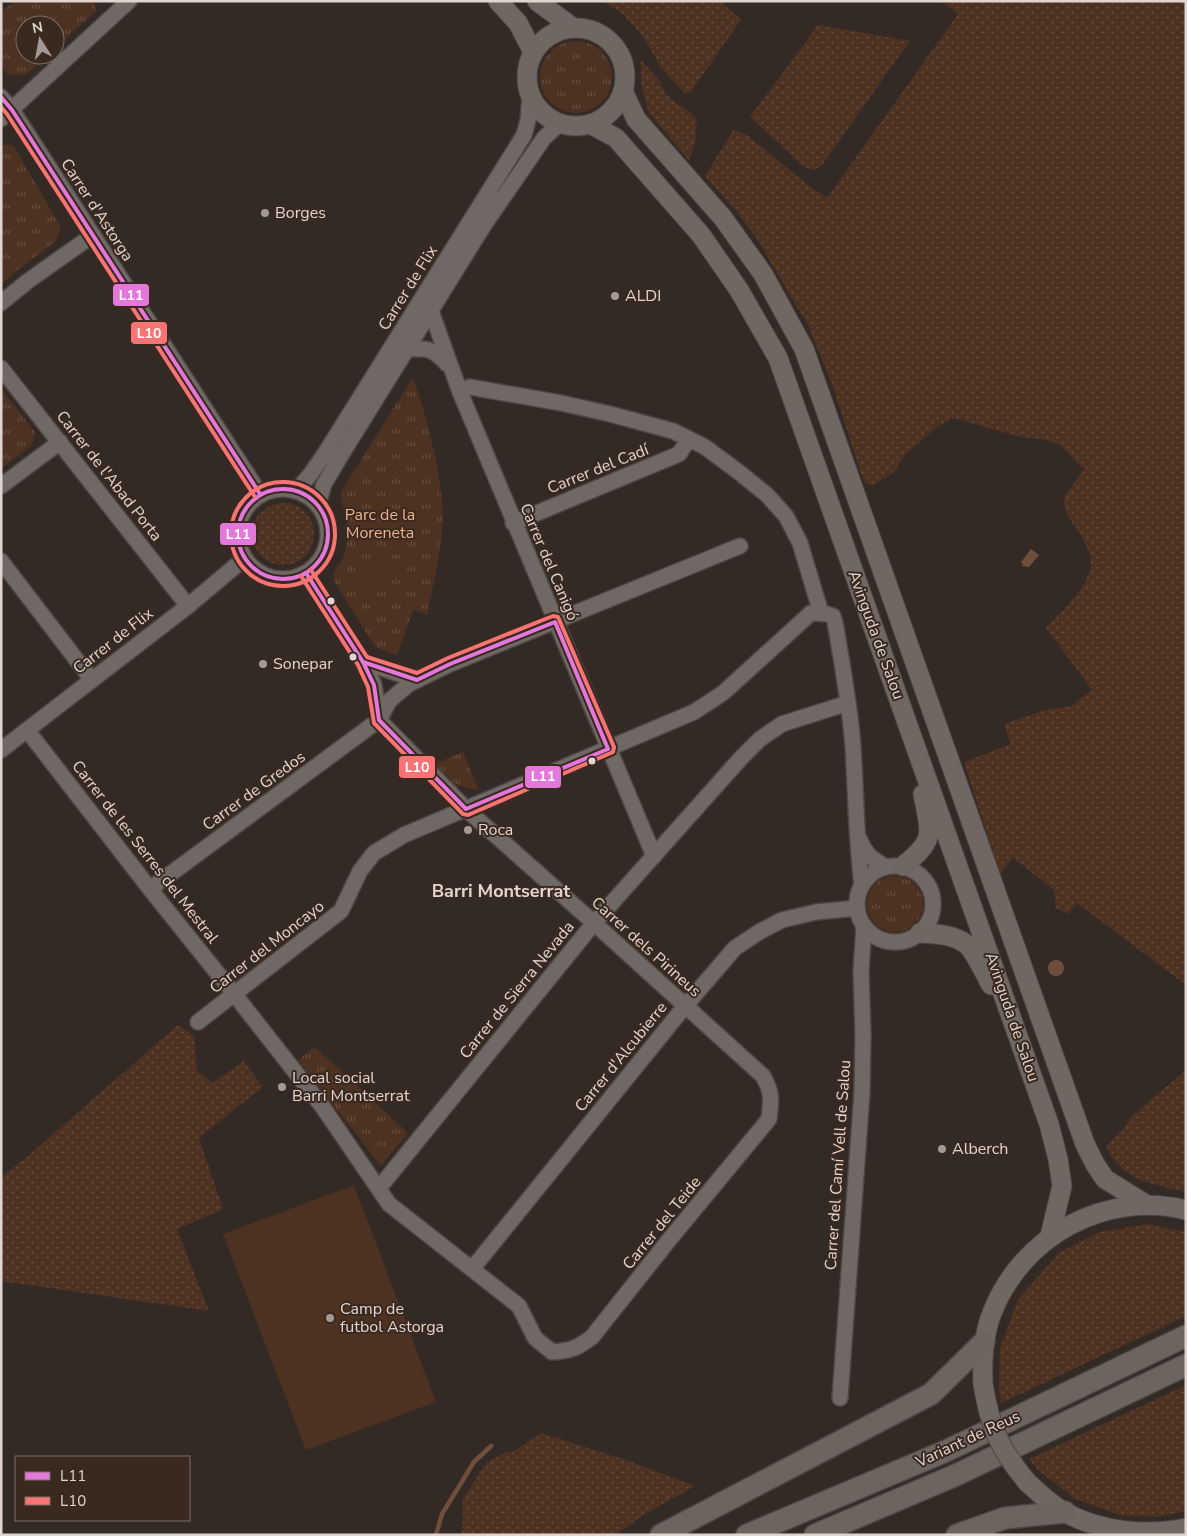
<svg xmlns="http://www.w3.org/2000/svg" width="1187" height="1536" font-family="'Nunito Sans',sans-serif">
<style>
.grass{fill:url(#grass-dots)}
.park{fill:url(#park-tufts)}
.pitch{fill:#4d3121}
.water{fill:#6f4e3c}
.lines{fill:none;stroke-linecap:round;stroke-linejoin:round}
.stream{stroke:#6f4e3c;stroke-width:4.5}
.minor-casing{stroke:#4e4642;stroke-width:18}
.major-casing{stroke:#4e4642;stroke-width:21}
.highway-casing{stroke:#4e4642;stroke-width:24}
.minor{stroke:#6f6864;stroke-width:15}
.major{stroke:#706763;stroke-width:19}
.highway{stroke:#6e645f;stroke-width:21}
.major-bridge-casing{stroke:#4e4642;stroke-width:21;stroke-linecap:butt}
.major-bridge{stroke:#706763;stroke-width:19}
.bus-1-casing{stroke:#3a291f;stroke-width:8}
.bus-2-casing{stroke:#3a291f;stroke-width:8}
.bus-1{stroke:#e477da;stroke-width:4}
.bus-2{stroke:#f87373;stroke-width:4}
.poi-dot{fill:#a49994;stroke:#3a291f;stroke-width:2}
.bus-dot{fill:#e0d5cf;stroke:#3a291f;stroke-width:2}
.labels{text-anchor:middle;dominant-baseline:central;stroke-width:4;stroke-linejoin:round;paint-order:stroke}
.street-label{font-size:16px;fill:#e0d5cf;stroke:#3a291f}
.poi-label{font-size:16px;fill:#e0d5cf;stroke:#3a291f;text-anchor:start}
.park-label{font-size:16px;fill:#efb28f;stroke:#3a291f}
.neighbourhood-label{font-size:18px;font-weight:bold;fill:#e0d5cf;stroke:#3a291f}
.line-badge{stroke:#3a291f;stroke-width:2}
.badge-label{font-size:14px;text-anchor:middle;font-weight:bold;fill:#fff}
</style>
<defs>
<pattern id="grass-dots" width="8" height="8" patternUnits="userSpaceOnUse" patternTransform="scale(1.25)"><rect width="8" height="8" fill="#4d3121"/><path d="M2 2h.1M6 6h.1" fill="none" stroke="#664e40" stroke-width="1.8" stroke-linecap="round"/></pattern>
<pattern id="park-tufts" width="24" height="20" patternUnits="userSpaceOnUse" patternTransform="scale(1.25)"><rect width="24" height="20" fill="#4d3121"/><path d="M3 7l-1-3M5 7V3M7 7l1-3M15 17l-1-3M17 17v-4M19 17l1-3" fill="none" stroke="#664e40"/></pattern>
</defs>
<rect width="100%" height="100%" fill="#342a25"/>
<g class="grass">
<polygon points="602,1 720,1 741,20 690,93 685,94 661,68 644,38 624,15"/>
<path d="M940 1H1186V985L1077 903 1068 914 1056 908 1054 890 1013 858 1000 874 964 762 1011 744 1004 724 1045 710 1071 706 1092 690 1046 628C1062 612 1091 586 1091 561 1090 552 1086 544 1081 536 1075 526 1064 514 1064 502 1063 493 1080 478 1084 469 1074 463 1070 451 1059 445 1047 438 1031 439 1017 436 996 431 975 423 953 418L938 426 905 455 895 471 874 485 866 483 862 476 833 387 809 327 756 237 736 211 705 176 734 129 747 135 808 185 827 198 958 14Z"/>
<polygon points="818,25 910,41 822,165 815,170 804,167 750,117"/>
<polygon points="641,60 660,81 665,93 678,105 690,112 697,119 695,144 689,160 649,113 641,84"/>
<circle cx="283" cy="534" r="31"/>
<polygon points="178,1025 194,1036 197,1071 212,1083 244,1061 263,1087 199,1138 223,1209 177,1229 209,1311 1,1281 1,1177 29,1155"/>
<path d="M1186 1070V1192C1153 1184 1121 1181 1106 1146L1123 1129 1132 1116Z"/>
<polygon points="1147,1224 1186,1232 1186,1316 1001,1403 999,1388 1000,1349 1018,1299 1060,1252 1100,1232"/>
<polygon points="1186,1385 1186,1511 1156,1517 1120,1515 1075,1499 1039,1471 1029,1459"/>
<polygon points="541,1433 626,1460 695,1486 645,1514 615,1535 462,1535 463,1499 486,1463 508,1451 511,1453"/>
</g>
<g class="park">
<polygon points="15,1 95,1 96,11 55,48 55,25 25,25 25,55 48,55 26,75 7,74 1,66 1,12"/>
<circle cx="576" cy="77" r="36"/>
<polygon points="2,145 13,145 61,227 56,241 1,283 1,146"/>
<path d="M413 377C426 417 438 458 442 501 445 539 435 577 427 615L413 610 397 655 375 647 334 581C332 567 340 566 344 556 348 544 348 528 346 516 344 507 340 502 341 492Z"/>
<polygon points="1,389 35,432 32,445 1,469"/>
<polygon points="463,752 479,790 456,785 434,764"/>
<circle cx="895" cy="904" r="28"/>
<polygon points="315,1047 408,1133 381,1166 298,1060"/>
</g>
<g class="pitch">
<path d="M371 559 386 561 382 589 366 588C359 577 359 567 371 559Z"/>
<polygon points="354,1185 436,1402 306,1450 223,1234"/>
</g>
<g class="water">
<polygon points="1031,549 1039,555 1029,567 1022,566 1023,564 1021,562"/>
<circle cx="1056" cy="968" r="8"/>
</g>
<g class="lines">
<polyline class="stream" points="436,1535 442,1514 474,1462 491,1446"/>
<defs>
<g id="minor">
<polyline points="1,97 12,110 260,494"/>
<polyline points="1,119 129,1"/>
<polyline points="1,303 28,281 93,235"/>
<polyline points="431,311 460,392 654,856"/>
<path d="M407 349C427 348 433 348 447 364"/>
<polyline points="1,368 188,606"/>
<polyline points="460,392 470,387 561,403 610,414 673,431 705,447 740,473 767,495 786,516 800,543 821,613"/>
<polyline points="1,486 60,442"/>
<circle cx="283" cy="534" r="45"/>
<polyline points="297,490 310,475 324,455 524,135 528,120 530,97"/>
<polyline points="318,505 324,484 340,457 484,225 544,138 559,124"/>
<polyline points="513,523 679,454 689,439"/>
<polyline points="1,561 92,680"/>
<polyline points="306,573 363,662 374,685 379,720"/>
<polyline points="363,662 417,680"/>
<path d="M27 730 150 889 235 995 322 1106 389 1204 519 1306 535 1338 552 1352C570 1351 578 1348 592 1337L669 1240 769 1119C771 1100 773 1094 763 1076L594 923 466 809 379 720"/>
<polyline points="1,750 188,606 245,558"/>
<path d="M859 838C865 854 872 859 886 867"/>
<circle cx="895" cy="904" r="38"/>
<polyline points="150,889 379,720 389,701 409,684 450,664 740,546"/>
<path d="M198 1022 341 911 360 871 374 853 404 835 694 712 723 693 811 613 827 614 833 616 835 622C842 664 850 705 853 747 856 793 856 839 862 885"/>
<polyline points="379,1188 594,923 741,758 760,739 782,724 848,703"/>
<polyline points="472,1269 685,1006 735,948 759,932 782,920 816,912 857,908"/>
<polyline points="840,1398 862,1092 863,1034 861,971 864,926"/>
</g>
<g id="major">
<polyline points="498,1 518,23 533,52"/>
<polyline points="537,1 572,27"/>
<circle cx="576" cy="77" r="49"/>
<polyline points="623,91 636,119 723,218 763,274 804,349 1085,1144 1095,1164 1105,1179 1147,1205"/>
<polyline points="590,124 616,138 701,235 739,290 778,358 1049,1124 1058,1159 1062,1186 1050,1236"/>
<path d="M903 866C911 859 925 849 928 837 931 827 925 805 923 794"/>
<path d="M920 933C935 934 953 934 966 944 974 950 986 976 991 985"/>
<path d="M983 1384C982 1360 983 1335 992 1313 1022 1236 1105 1190 1186 1210"/>
<path d="M1027 1482C1039 1493 1051 1505 1066 1513 1102 1532 1146 1536 1186 1528"/>
</g>
<g id="highway">
<polyline points="661,1535 931,1394 984,1342"/>
<polyline points="747,1535 946,1451 1186,1336"/>
<polyline points="815,1535 956,1475 1186,1365"/>
<polyline points="957,1535 1005,1518 1065,1512"/>
</g>
</defs>
<use href="#minor" class="minor-casing"/>
<use href="#major" class="major-casing"/>
<use href="#highway" class="highway-casing"/>
<use href="#minor" class="minor"/>
<use href="#major" class="major"/>
<use href="#highway" class="highway"/>
<defs>
<path id="major-bridge" d="M983 1384C990 1427 999 1448 1027 1482"/>
</defs>
<use href="#major-bridge" class="major-bridge-casing"/>
<use href="#major-bridge" class="major-bridge"/>
<defs>
<g id="bus-1">
<polyline points="1,97 12,110 260,494"/>
<circle cx="283" cy="534" r="45"/>
<polyline points="306,573 363,662"/>
<polygon points="555,622 608,749 466,809 379,720 374,685 363,662 417,680 450,664"/>
</g>
<g id="bus-2">
<polyline points="1,107 7,114 255,497"/>
<circle cx="283" cy="534" r="52"/>
<polyline points="301,576 358,665 368,687 374,723 463,814 468,815 613,752 614,747 558,617 553,616 448,658 417,673 367,657 311,570"/>
</g>
</defs>
<use href="#bus-1" class="bus-1-casing"/>
<use href="#bus-2" class="bus-2-casing"/>
<use href="#bus-1" class="bus-1"/>
<use href="#bus-2" class="bus-2"/>
</g>
<g class="poi-dot">
<circle cx="265" cy="213" r="5"/>
<circle cx="615" cy="296" r="5"/>
<circle cx="263" cy="664" r="5"/>
<circle cx="468" cy="830" r="5"/>
<circle cx="282" cy="1087" r="5"/>
<circle cx="942" cy="1149" r="5"/>
<circle cx="330" cy="1318" r="5"/>
</g>
<g class="bus-dot">
<circle cx="331" cy="601" r="4.5"/>
<circle cx="353" cy="657" r="4.5"/>
<circle cx="592" cy="761" r="4.5"/>
</g>
<g class="labels">
<g class="street-label">
<text transform="translate(97 210) rotate(57)">Carrer d'Astorga</text>
<text transform="translate(408 288) rotate(-58)">Carrer de Flix</text>
<text transform="translate(598 469) rotate(-22)">Carrer del Cadí</text>
<text transform="translate(109 476) rotate(52)">Carrer de l'Abad Porta</text>
<text transform="translate(549 562) rotate(67)">Carrer del Canigó</text>
<text transform="translate(876 635) rotate(70)">Avinguda de Salou</text>
<text transform="translate(113 641) rotate(-38)">Carrer de Flix</text>
<text transform="translate(254 791) rotate(-36)">Carrer de Gredos</text>
<text transform="translate(145 852) rotate(52)">Carrer de les Serres del Mestral</text>
<text transform="translate(267 947) rotate(-38)">Carrer del Moncayo</text>
<text transform="translate(646 947) rotate(42)">Carrer dels Pirineus</text>
<text transform="translate(517 990) rotate(-51)">Carrer de Sierra Nevada</text>
<text transform="translate(1012 1017) rotate(71)">Avinguda de Salou</text>
<text transform="translate(621 1057) rotate(-51)">Carrer d'Alcubierre</text>
<text transform="translate(838 1165) rotate(-86)">Carrer del Camí Vell de Salou</text>
<text transform="translate(662 1223) rotate(-51)">Carrer del Teide</text>
<text transform="translate(968 1439) rotate(-25)">Variant de Reus</text>
</g>
<g class="poi-label">
<text x="275" y="213">Borges</text>
<text x="625" y="296">ALDI</text>
<text x="273" y="664">Sonepar</text>
<text x="478" y="830">Roca</text>
<text x="292" y="1078">Local social<tspan x="292" dy="18">Barri Montserrat</tspan></text>
<text x="952" y="1149">Alberch</text>
<text x="340" y="1309">Camp de<tspan x="340" dy="18">futbol Astorga</tspan></text>
</g>
<g class="park-label">
<text x="380" y="515">Parc de la<tspan x="380" dy="18">Moreneta</tspan></text>
</g>
<g class="neighbourhood-label">
<text x="501" y="891">Barri Montserrat</text>
</g>
</g>
<g class="line-badge">
<rect x="112" y="283" width="38" height="24" rx="5" fill="#e477da"/>
<rect x="130" y="321" width="38" height="24" rx="5" fill="#f87373"/>
<rect x="219" y="522" width="38" height="24" rx="5" fill="#e477da"/>
<rect x="398" y="755" width="38" height="24" rx="5" fill="#f87373"/>
<rect x="524" y="765" width="38" height="24" rx="5" fill="#e477da"/>
</g>
<g class="badge-label">
<text x="131" y="300">L11</text>
<text x="149" y="338">L10</text>
<text x="238" y="539">L11</text>
<text x="417" y="772">L10</text>
<text x="543" y="781">L11</text>
</g>
<rect width="1187" height="1536" fill="none" stroke="#e0d5cf" stroke-width="5"/>
<rect x="15" y="1456" width="175" height="65" fill="#3a291f" stroke="#7c6e65"/>
<rect x="25" y="1472" width="25" height="8" fill="#e477da" stroke="#7c6e65"/>
<text x="60" y="1481" font-size="15" fill="#e0d5cf">L11</text>
<rect x="25" y="1497" width="25" height="8" fill="#f87373" stroke="#7c6e65"/>
<text x="60" y="1506" font-size="15" fill="#e0d5cf">L10</text>
<g transform="translate(40 40) rotate(349)"><circle r="24" fill="#3a291f" stroke="#7c6e65"/>
<path d="M0-4L9 19L0 12L-9 19Z" fill="#a49994"/>
<text y="-8" font-size="14" font-weight="bold" text-anchor="middle" fill="#e0d5cf">N</text>
</g>
</svg>
